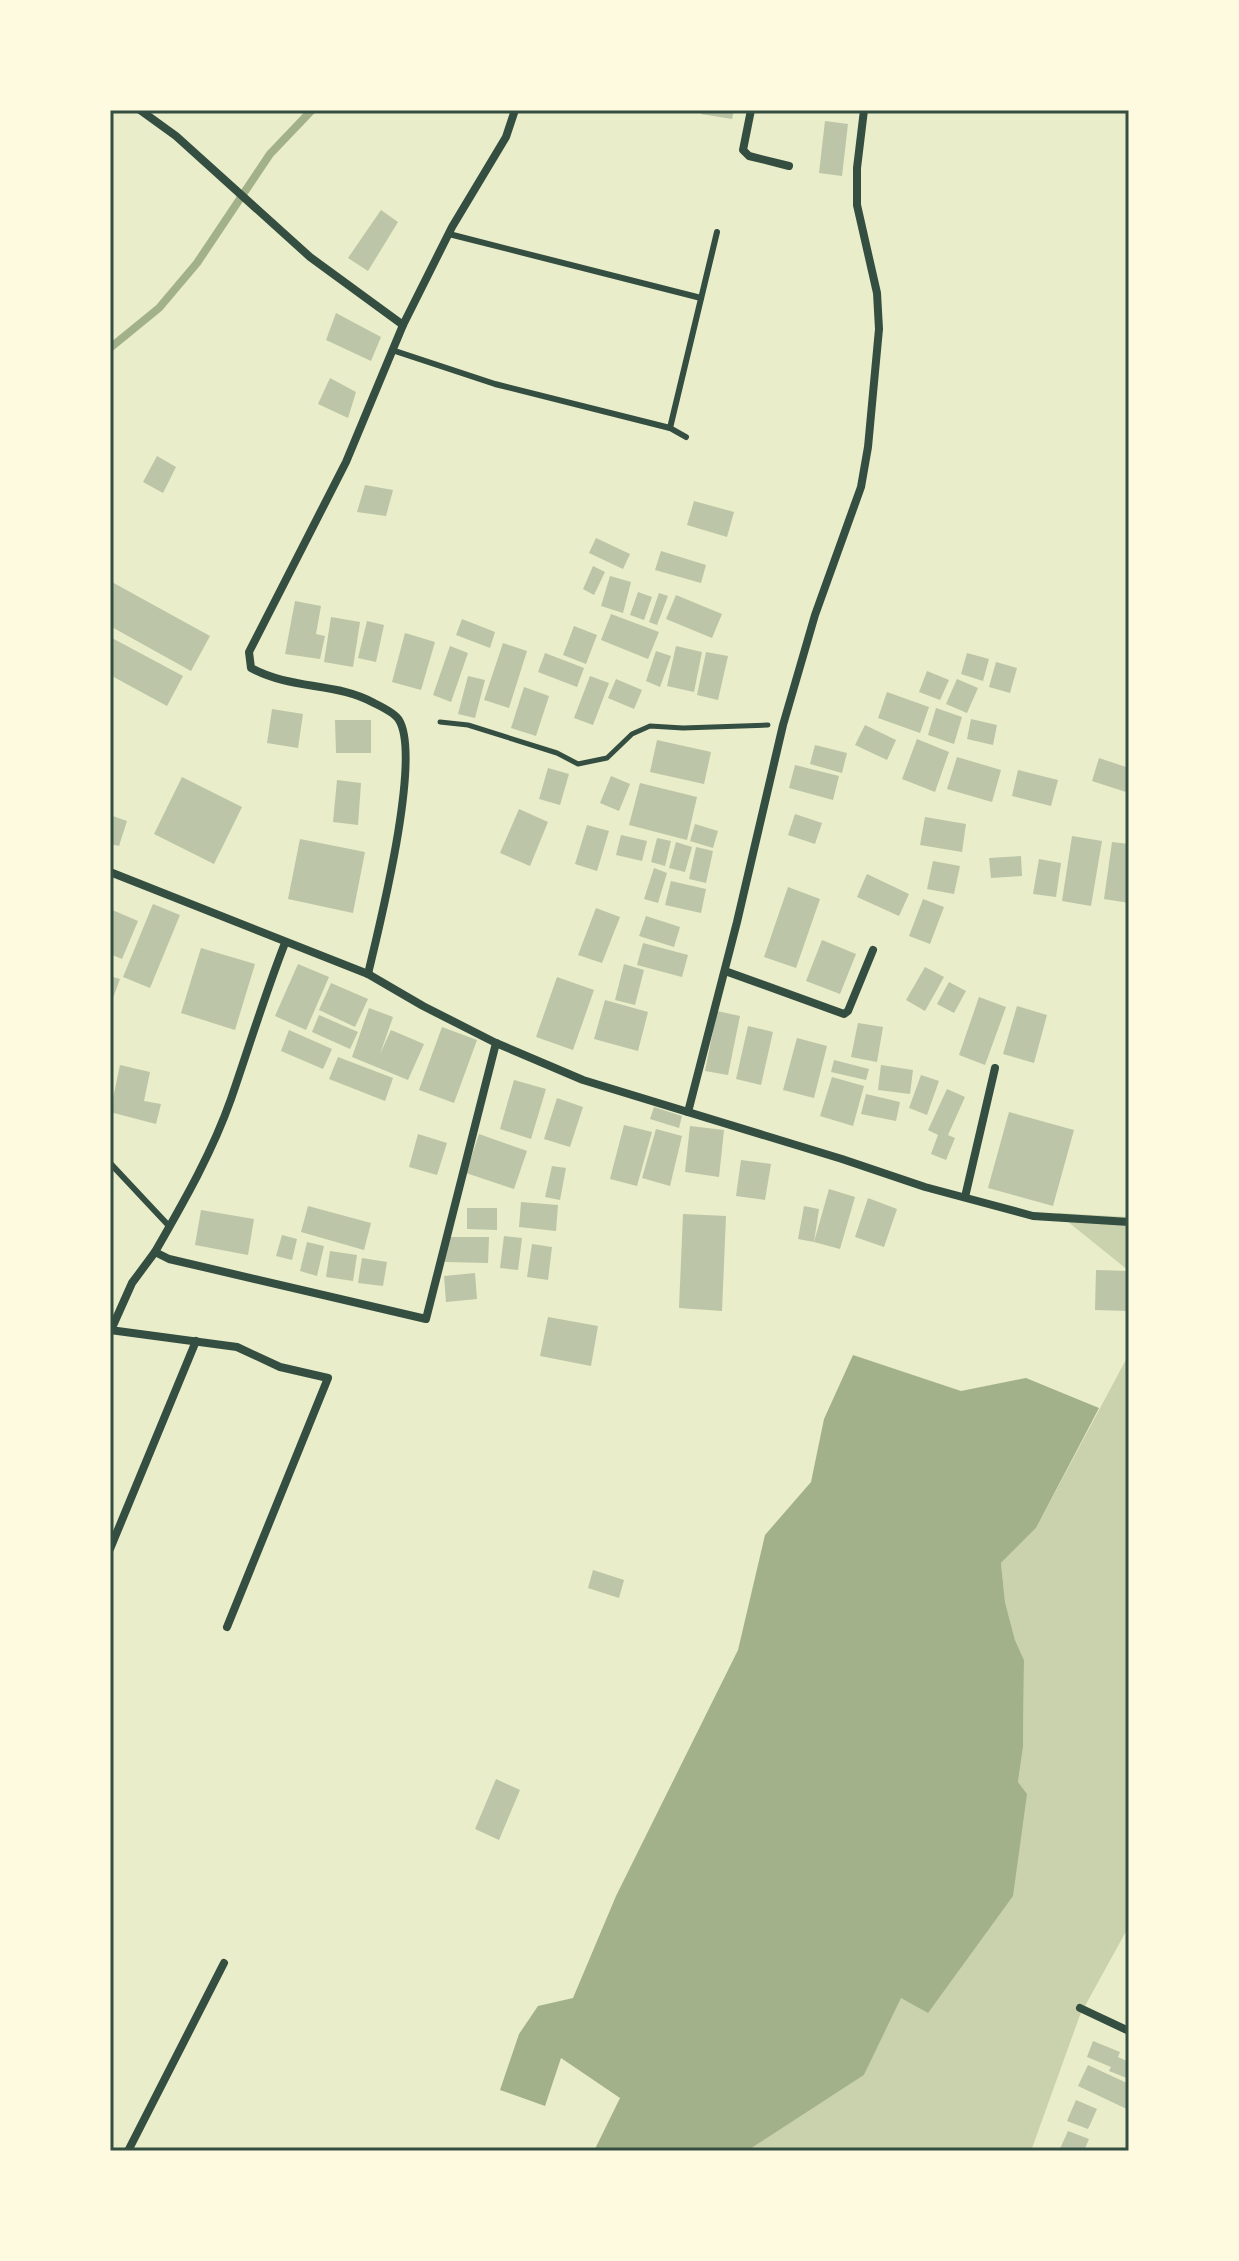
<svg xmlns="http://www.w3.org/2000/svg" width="1239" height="2261" font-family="'Public Sans',sans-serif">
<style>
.green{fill:#cad2ad}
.water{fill:#a3b18a}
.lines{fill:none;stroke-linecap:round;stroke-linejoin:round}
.stream{stroke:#a3b18a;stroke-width:8}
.building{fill:#bcc5a7}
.path{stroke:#344e41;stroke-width:5}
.service{stroke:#344e41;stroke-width:6}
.minor{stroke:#344e41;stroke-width:8}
.neatline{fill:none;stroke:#344e41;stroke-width:3}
</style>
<rect width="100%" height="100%" fill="#e9edc9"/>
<g class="green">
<polygon points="1057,1213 1129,1217 1129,1271"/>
<polygon points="1129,1354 1129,1926 1080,2015 1031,2151 747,2151 864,2075 901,1997 927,2012 1018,1782 1023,1747 1024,1660 1015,1640 1005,1602 1001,1563 1036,1528"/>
</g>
<polygon class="water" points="853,1355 961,1391 1026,1378 1099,1408 1036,1528 1001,1563 1005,1602 1015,1640 1024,1660 1023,1747 1018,1782 1027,1794 1013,1896 928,2013 901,1998 864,2075 747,2151 594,2151 620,2098 561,2058 545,2106 500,2090 519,2034 538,2006 573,1998 616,1896 738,1650 765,1535 811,1482 824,1419"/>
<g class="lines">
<polyline class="stream" points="110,348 159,308 197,263 270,154 312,110"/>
</g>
<g class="building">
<polygon points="701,110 734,110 732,119 701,114"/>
<polygon points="825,121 848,124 842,176 819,173"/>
<polygon points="381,210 398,222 368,271 348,258"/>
<polygon points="336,313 381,337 371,361 326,340"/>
<polygon points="330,378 356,392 348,418 318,404"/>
<polygon points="157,456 176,467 163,493 143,482"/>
<polygon points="365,485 393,490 386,516 357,512"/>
<polygon points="694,501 734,512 727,537 687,525"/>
<polygon points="596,538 630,554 623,569 589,553"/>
<polygon points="661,551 706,565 701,583 655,570"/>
<polygon points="593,566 605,572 594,595 583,589"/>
<polygon points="610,576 631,582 623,613 601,606"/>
<polygon points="110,581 210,636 191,671 110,626"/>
<polygon points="638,592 652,597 644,620 630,615"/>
<polygon points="659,593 668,596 657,625 649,622"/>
<polygon points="676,595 722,614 712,638 666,619"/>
<polygon points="295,601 321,606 316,634 325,636 320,659 285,654"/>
<polygon points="611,614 659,632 648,659 601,640"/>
<polygon points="331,617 360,622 353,667 324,662"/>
<polygon points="462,619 495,632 490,648 456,635"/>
<polygon points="367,621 384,625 376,662 358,658"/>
<polygon points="574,626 597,635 586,664 563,655"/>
<polygon points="405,633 435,642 421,690 392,682"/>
<polygon points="110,637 183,676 167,706 110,675"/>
<polygon points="503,643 527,651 509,708 484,700"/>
<polygon points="450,646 468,653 451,702 433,695"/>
<polygon points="676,646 702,652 694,692 667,686"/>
<polygon points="656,651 671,656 660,687 646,681"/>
<polygon points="706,652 728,656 718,700 697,695"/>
<polygon points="545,653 584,668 577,687 538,672"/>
<polygon points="967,653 989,659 983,681 961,674"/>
<polygon points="996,662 1017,668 1010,693 989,687"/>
<polygon points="927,671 949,680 940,700 919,692"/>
<polygon points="468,676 485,680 475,718 458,714"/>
<polygon points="590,676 609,683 593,725 574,718"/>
<polygon points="616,679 642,690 634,709 608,698"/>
<polygon points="957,679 978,688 967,713 946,704"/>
<polygon points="524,687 549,696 536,736 511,728"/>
<polygon points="887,692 929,707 920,733 878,718"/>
<polygon points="936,708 962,717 954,744 928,735"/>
<polygon points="272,709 303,714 298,748 267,743"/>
<polygon points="971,719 997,725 993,745 967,739"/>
<polygon points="335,720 371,720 371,753 336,753"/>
<polygon points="865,725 896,740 887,760 855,745"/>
<polygon points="917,739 949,752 935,792 902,779"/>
<polygon points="657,740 711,752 704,784 650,772"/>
<polygon points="815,745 847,753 842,773 810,764"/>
<polygon points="957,757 1001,770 992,802 947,789"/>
<polygon points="1099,758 1129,768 1129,793 1092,781"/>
<polygon points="795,765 839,776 833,800 789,788"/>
<polygon points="548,768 569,774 560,805 539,799"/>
<polygon points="1018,770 1058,780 1051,806 1012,796"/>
<polygon points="611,776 630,784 619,811 600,803"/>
<polygon points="182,777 242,807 214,864 154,834"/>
<polygon points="337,780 361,783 358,825 333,822"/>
<polygon points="640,783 697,797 687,840 629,825"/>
<polygon points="519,809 548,822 530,866 500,853"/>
<polygon points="795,814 822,823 815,844 788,835"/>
<polygon points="110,815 127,821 119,846 110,844"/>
<polygon points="925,817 966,824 962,852 920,845"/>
<polygon points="695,824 718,831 713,848 690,841"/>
<polygon points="587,825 609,831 597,871 575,864"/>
<polygon points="621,835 647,841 642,861 616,855"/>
<polygon points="1072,836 1102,841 1091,906 1062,901"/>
<polygon points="657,838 671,841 665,866 651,862"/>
<polygon points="300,839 365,852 353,913 288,899"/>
<polygon points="676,842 692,847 685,872 669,868"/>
<polygon points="1112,842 1129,844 1129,903 1104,899"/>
<polygon points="696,847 713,851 706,883 689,879"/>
<polygon points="1021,856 1022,876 991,878 989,858"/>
<polygon points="1039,859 1061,863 1056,897 1033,894"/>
<polygon points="933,861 960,866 954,894 927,889"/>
<polygon points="654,868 667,873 658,903 644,899"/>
<polygon points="867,874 909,894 899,916 857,897"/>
<polygon points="671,881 706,889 701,913 665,905"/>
<polygon points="788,887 820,899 796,968 764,957"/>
<polygon points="923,899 944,907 930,944 909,936"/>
<polygon points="153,904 180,915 150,988 123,977"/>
<polygon points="596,908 620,917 602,963 578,955"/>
<polygon points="110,909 138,921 122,959 110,954"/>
<polygon points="646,916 680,927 674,947 639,936"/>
<polygon points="822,940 856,954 840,994 806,981"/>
<polygon points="643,943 688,955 682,977 637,965"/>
<polygon points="201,948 255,964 235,1030 181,1013"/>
<polygon points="298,964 329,977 306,1030 275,1016"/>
<polygon points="624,964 644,970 635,1005 615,1000"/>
<polygon points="925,967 944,977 925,1011 906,1000"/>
<polygon points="110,976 120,979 110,1006"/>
<polygon points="557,977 594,990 573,1050 536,1037"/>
<polygon points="949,982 966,991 954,1013 937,1004"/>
<polygon points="331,983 368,999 355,1027 319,1010"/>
<polygon points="979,997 1006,1007 985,1065 959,1055"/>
<polygon points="605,1000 648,1012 638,1051 594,1039"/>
<polygon points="1017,1006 1047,1015 1034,1063 1003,1054"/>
<polygon points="369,1008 393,1017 380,1054 391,1030 424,1044 408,1080 352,1057"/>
<polygon points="717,1011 740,1016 728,1075 705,1071"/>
<polygon points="319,1015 358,1032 350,1049 312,1032"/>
<polygon points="858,1023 883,1027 877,1062 851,1057"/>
<polygon points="748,1026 773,1032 761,1085 736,1079"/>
<polygon points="442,1027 477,1040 454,1103 419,1090"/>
<polygon points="289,1030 332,1049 323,1069 281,1051"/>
<polygon points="797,1038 827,1046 814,1098 783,1090"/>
<polygon points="338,1057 393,1078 385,1101 329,1079"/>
<polygon points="834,1060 869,1069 866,1080 831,1072"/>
<polygon points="120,1065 150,1072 144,1101 161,1104 156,1124 110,1112"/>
<polygon points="881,1065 913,1070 910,1094 878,1090"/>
<polygon points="921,1075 939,1081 927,1115 909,1108"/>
<polygon points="832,1077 864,1086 853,1126 820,1116"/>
<polygon points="514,1080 546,1089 531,1139 500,1129"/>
<polygon points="947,1089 965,1097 948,1135 955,1138 946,1160 931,1154 938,1135 928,1130"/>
<polygon points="866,1094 900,1102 896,1121 861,1114"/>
<polygon points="557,1098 583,1107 570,1147 544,1139"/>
<polygon points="654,1107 682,1116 679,1128 650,1119"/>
<polygon points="1009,1112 1074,1130 1053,1206 988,1188"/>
<polygon points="624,1125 652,1132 637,1186 610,1179"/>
<polygon points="690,1126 724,1130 719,1177 685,1172"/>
<polygon points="656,1129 682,1136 670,1186 642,1178"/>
<polygon points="418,1134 447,1143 437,1175 409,1167"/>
<polygon points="479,1134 527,1151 514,1189 466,1173"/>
<polygon points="741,1160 771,1164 765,1200 736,1196"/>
<polygon points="552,1166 566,1168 560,1200 545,1197"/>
<polygon points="829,1189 855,1197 840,1249 814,1242"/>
<polygon points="868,1198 897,1209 884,1247 855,1237"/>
<polygon points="521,1202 558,1205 556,1231 519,1227"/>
<polygon points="308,1206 371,1223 364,1250 301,1232"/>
<polygon points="804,1206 819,1209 814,1242 798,1239"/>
<polygon points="467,1208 497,1208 497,1230 467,1229"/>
<polygon points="201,1210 254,1219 248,1255 195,1245"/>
<polygon points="683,1214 726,1216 722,1311 679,1308"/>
<polygon points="282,1235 297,1239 292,1260 276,1256"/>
<polygon points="504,1236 522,1238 518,1270 500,1268"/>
<polygon points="445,1237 489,1237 488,1263 445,1262"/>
<polygon points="307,1242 324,1246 317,1276 300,1271"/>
<polygon points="532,1244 552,1247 548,1280 527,1277"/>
<polygon points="330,1251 357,1255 353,1281 326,1277"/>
<polygon points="362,1258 387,1262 383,1286 358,1283"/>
<polygon points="1096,1270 1129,1271 1129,1311 1095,1310"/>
<polygon points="475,1273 477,1299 446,1302 444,1276"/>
<polygon points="548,1317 598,1326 591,1366 540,1356"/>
<polygon points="593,1570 624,1580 619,1598 588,1588"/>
<polygon points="496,1779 520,1790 499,1840 475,1829"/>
<polygon points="1093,2041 1120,2052 1118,2057 1129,2062 1129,2079 1109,2071 1111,2067 1087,2057"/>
<polygon points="1088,2065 1129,2084 1129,2110 1078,2086"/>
<polygon points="1076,2100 1097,2109 1088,2129 1067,2121"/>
<polygon points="1068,2131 1089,2139 1084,2151 1059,2151"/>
</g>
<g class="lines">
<polyline class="path" points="440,722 468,725 557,753 578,764 607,758 632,734 650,726 683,728 768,725"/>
<g class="service">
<polyline points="449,234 701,298"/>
<polyline points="392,350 495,384 670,428 686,437"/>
<polyline points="670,428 717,232"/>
<polyline points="110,1163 169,1226"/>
</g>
<g class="minor">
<path d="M140 110 176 136 310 257 403 325 346 462 249 652 251 668C291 690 337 682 374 703 382 707 395 713 399 720 422 758 379 927 368 974"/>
<polyline points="751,110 743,150 749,156 789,166"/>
<polyline points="403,325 452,227 506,137 515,110"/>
<polyline points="110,872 368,974 423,1006 496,1043 583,1080 842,1159 925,1187 1033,1216 1129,1222"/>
<path d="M285 943C265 994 249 1047 231 1099 212 1153 183 1203 155 1252L169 1259 426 1319 496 1043"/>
<polyline points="725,971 844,1014 848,1011 873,950"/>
<polyline points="688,1112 737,922 783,725 815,615 861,487 868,447 879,329 877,293 857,205 857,168 864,110"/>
<polyline points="965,1197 995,1068"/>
<polyline points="110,1330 237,1347 280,1367 328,1378 227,1627"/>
<polyline points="111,1330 132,1283 155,1252"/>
<polyline points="110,1549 196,1341"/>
<polyline points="1080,2008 1129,2031"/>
<polyline points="128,2151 224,1963"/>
</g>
</g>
<rect width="1239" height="2261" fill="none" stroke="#fefae0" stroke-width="224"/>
<rect x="112" y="112" width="1015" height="2037" class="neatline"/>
</svg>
